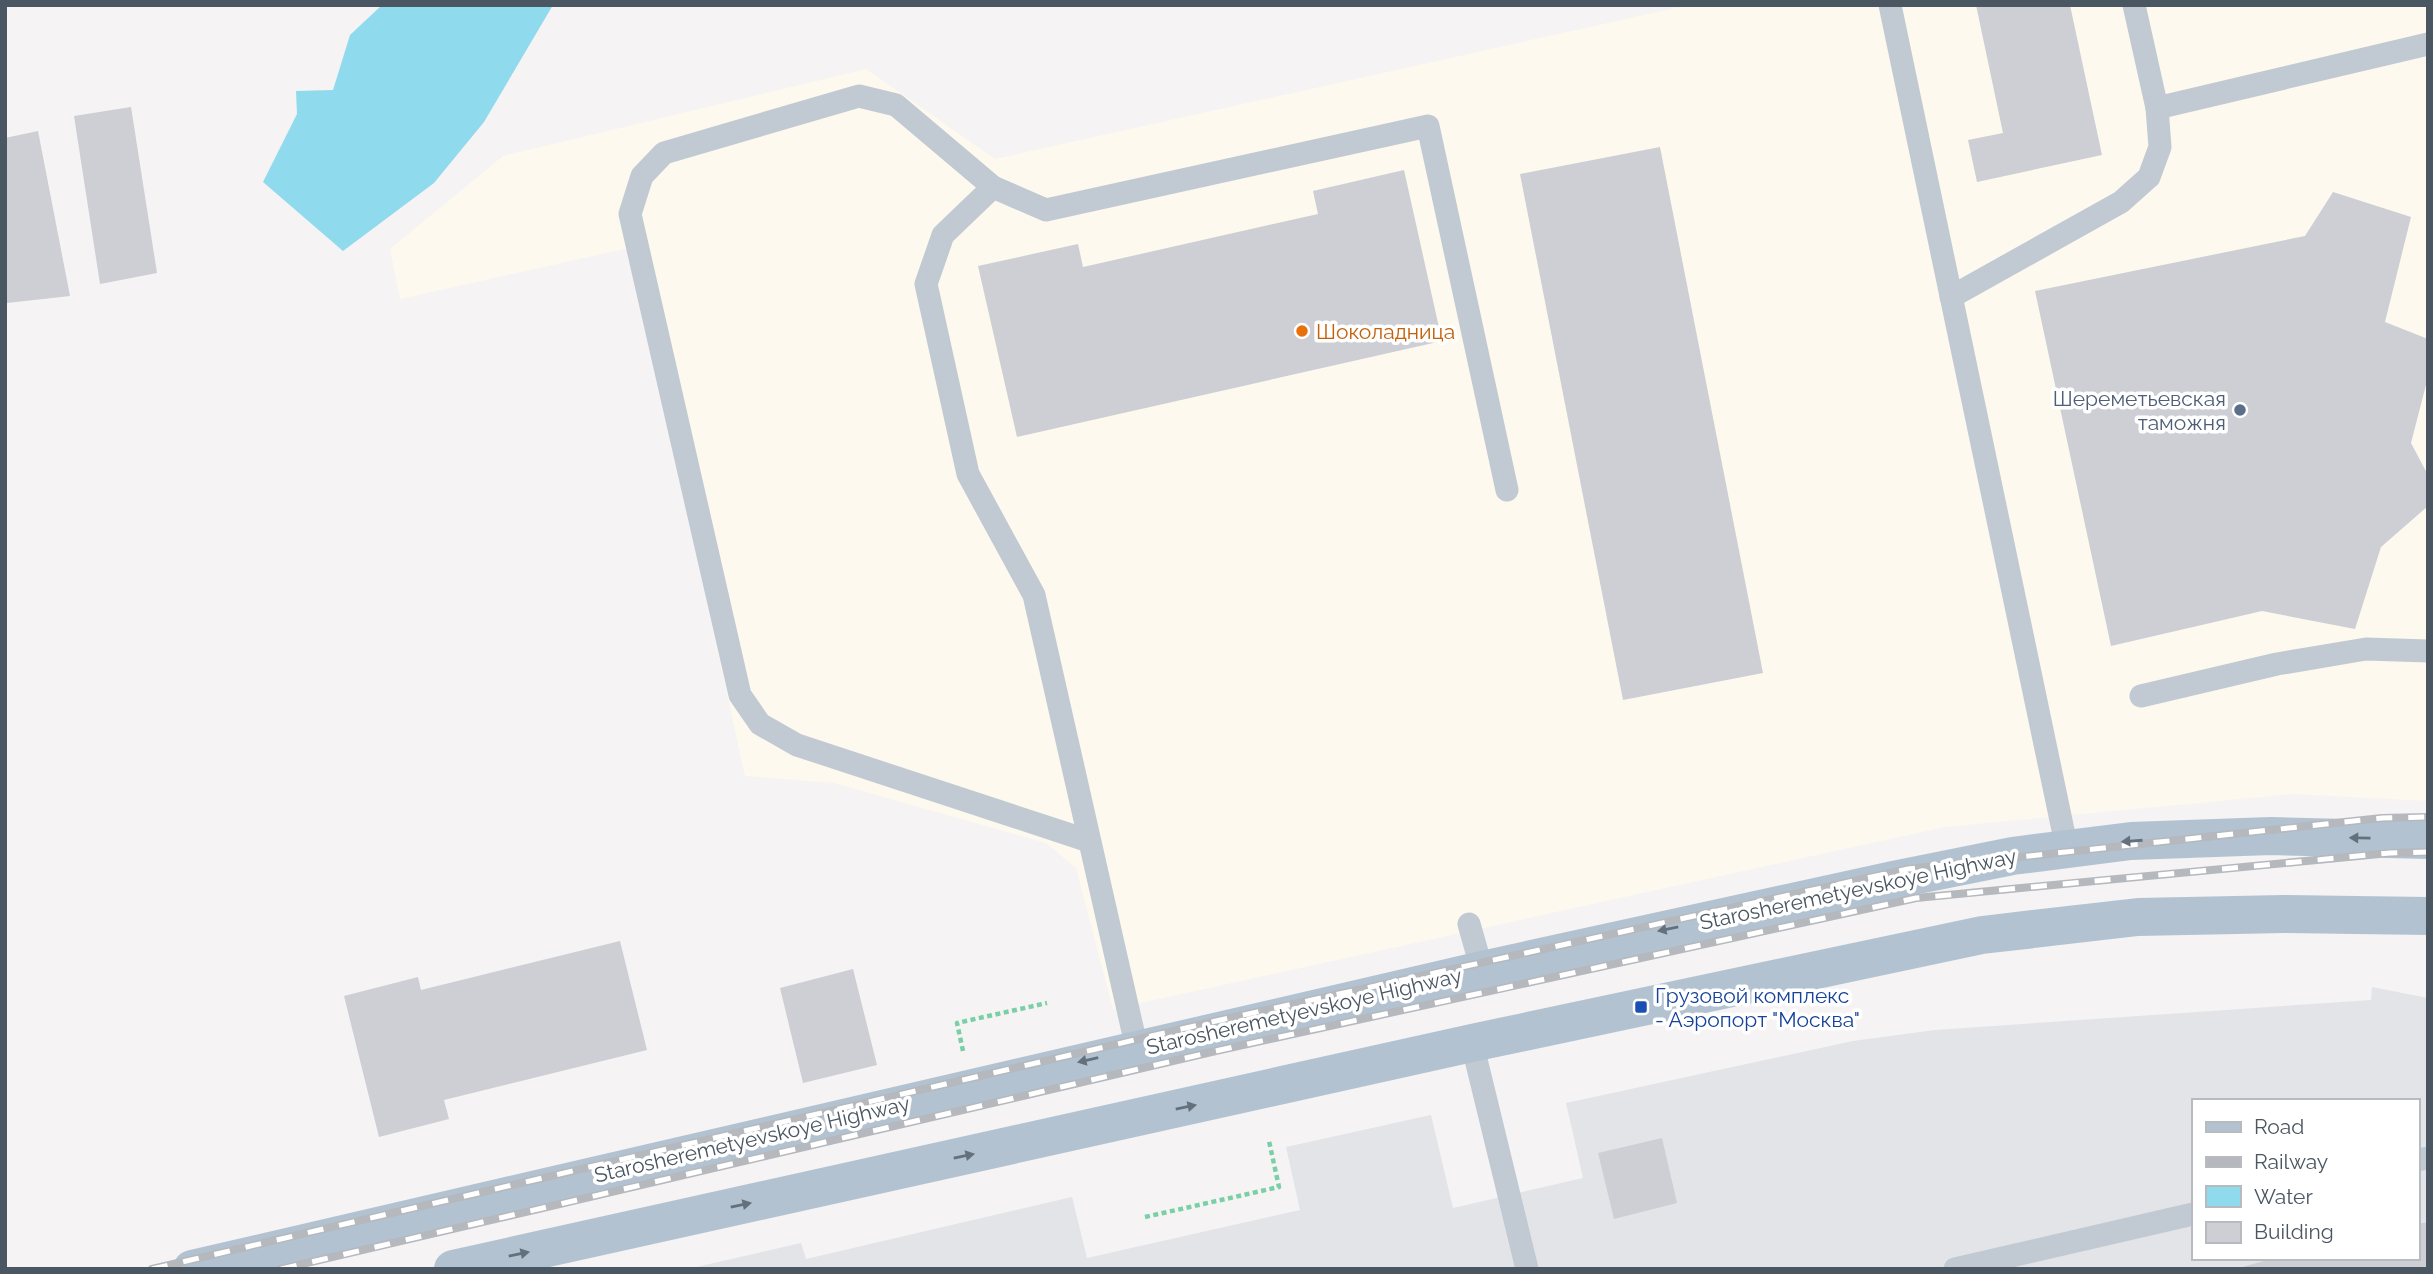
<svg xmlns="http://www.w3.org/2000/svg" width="2433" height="1274" font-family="Raleway,sans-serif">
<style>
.commercial{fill:#fdf9ef}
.airport{fill:#e2e4e7;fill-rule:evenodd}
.water{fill:#90daee}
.building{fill:#cdcfd5}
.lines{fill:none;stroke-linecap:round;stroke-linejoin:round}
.path{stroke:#7ad0a6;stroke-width:4.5;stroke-dasharray:5 3.5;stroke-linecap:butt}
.service{stroke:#c1cad2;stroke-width:23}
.primary{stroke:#b3c2d1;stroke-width:38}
.rail-casing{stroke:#b5b8bd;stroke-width:8}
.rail{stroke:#fff;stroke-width:5;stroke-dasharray:16;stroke-linecap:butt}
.oneway{fill:#64717d}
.food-dot{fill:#e8710a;stroke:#fff;stroke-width:2.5}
.service-dot{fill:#5c6f8a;stroke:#fff;stroke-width:2.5}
.transit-dot{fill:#1a4fb4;stroke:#fff;stroke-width:2.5}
.labels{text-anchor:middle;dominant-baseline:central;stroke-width:7;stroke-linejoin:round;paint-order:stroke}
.food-label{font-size:21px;fill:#c56008;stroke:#fff;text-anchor:start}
.service-label{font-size:21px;fill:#4e5e75;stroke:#fff;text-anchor:end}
.street-label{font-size:21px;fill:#4a5661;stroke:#fff}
.transit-label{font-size:21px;fill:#164399;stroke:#fff;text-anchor:start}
</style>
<rect width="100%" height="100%" fill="#f5f3f3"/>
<polygon class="commercial" points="1689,5 2428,5 2428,801 2293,794 1945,827 1113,1009 1076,868 1046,843 834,783 745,776 629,248 400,299 390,249 503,156 866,69 995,159"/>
<path class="airport" d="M2372 987 2428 998V1269H688L801 1243 806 1259 1072 1197 1087 1258 1300 1210 1286 1147 1431 1115 1453 1208 1583 1178 1566 1103 1853 1041 1935 1030 2371 1000ZM2193 1101H2417V1258H2193Z"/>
<polygon class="water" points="382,5 553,5 484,122 434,183 343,251 263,182 297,114 296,91 333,90 350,35"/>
<g class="building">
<polygon points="1976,5 2070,5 2102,155 1977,182 1968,140 2003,133"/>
<polygon points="131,107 157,273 100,284 74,116"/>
<polygon points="38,131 70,296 7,303 5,291 5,138"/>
<polygon points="1660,147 1763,673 1623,700 1520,174"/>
<polygon points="1404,170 1442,341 1017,437 978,266 1078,244 1083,267 1318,214 1313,191"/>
<polygon points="2333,192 2411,217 2385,322 2428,339 2428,377 2411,443 2428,475 2428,506 2381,547 2355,629 2262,611 2111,646 2035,291 2305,236"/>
<polygon points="620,941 647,1050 444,1100 449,1119 379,1137 344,996 418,977 421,990"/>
<polygon points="853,969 877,1065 803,1083 780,988"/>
<polygon points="1662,1138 1677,1203 1614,1219 1598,1153"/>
<polygon points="2428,1222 2428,1269 2235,1269 2275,1258 2417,1258 2417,1224"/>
</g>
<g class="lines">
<g class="path">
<polyline points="963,1051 957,1023 1047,1003"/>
<polyline points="1145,1217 1279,1187 1269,1141"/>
</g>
<g class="service">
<polyline points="1890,5 2067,849"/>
<polyline points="2134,5 2157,108 2428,44"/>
<polyline points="993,187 943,235 926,284 968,474 1034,595 1137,1049"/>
<polyline points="1951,297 2121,202 2149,177 2160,147 2157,108"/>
<polyline points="2141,696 2277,664 2366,649 2428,651"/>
<polyline points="1089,841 797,745 760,724 740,695 630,214 642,176 664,153 859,96 896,105 993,187 1046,210 1428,126 1507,490"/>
<polyline points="1469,924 1482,970"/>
<polyline points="1472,1043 1527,1269"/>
<polyline points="2417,1160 2428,1158"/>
<polyline points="1955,1269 2193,1214"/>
</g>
<g class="primary">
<polyline points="192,1269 1482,970 1893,880 2012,856 2131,841 2271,836 2428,840"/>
<polyline points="453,1269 1472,1043 1982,935 2138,917 2284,914 2428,916"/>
</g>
<defs>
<g id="rail">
<polyline points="152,1269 1216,1021 1908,869 2382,818 2428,817"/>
<polyline points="281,1269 1220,1050 1916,898 2390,853 2428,852"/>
</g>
</defs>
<use href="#rail" class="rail-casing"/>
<use href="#rail" class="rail"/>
</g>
<defs><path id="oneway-solid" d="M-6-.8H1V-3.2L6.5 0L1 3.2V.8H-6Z" transform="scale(1.75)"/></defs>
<g class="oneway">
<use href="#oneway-solid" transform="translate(2360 838) rotate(-179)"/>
<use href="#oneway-solid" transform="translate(2132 841) rotate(176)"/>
<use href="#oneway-solid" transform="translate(1668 929) rotate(168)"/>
<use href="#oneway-solid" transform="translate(1088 1060) rotate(167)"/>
<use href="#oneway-solid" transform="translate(1186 1107) rotate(-12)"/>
<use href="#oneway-solid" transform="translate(964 1156) rotate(-12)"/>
<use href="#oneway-solid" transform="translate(741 1205) rotate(-12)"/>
<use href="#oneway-solid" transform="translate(519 1254) rotate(-12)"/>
</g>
<circle class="food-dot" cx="1302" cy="331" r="7"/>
<circle class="service-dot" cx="2240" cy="410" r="7"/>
<rect class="transit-dot" x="1634" y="1000" width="14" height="14" rx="3.5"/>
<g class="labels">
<g class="food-label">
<text x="1316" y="331">Шоколадница</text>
</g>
<g class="service-label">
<text x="2226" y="398">Шереметьевская<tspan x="2226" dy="24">таможня</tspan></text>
</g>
<g class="street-label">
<text transform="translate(1858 889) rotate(-12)">Starosheremetyevskoye Highway</text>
<text transform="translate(1304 1011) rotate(-13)">Starosheremetyevskoye Highway</text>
<text transform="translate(752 1139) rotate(-13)">Starosheremetyevskoye Highway</text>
</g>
<g class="transit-label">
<text x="1655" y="995">Грузовой комплекс<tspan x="1655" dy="24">- Аэропорт "Москва"</tspan></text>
</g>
</g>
<rect width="2433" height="1274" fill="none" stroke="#4a5661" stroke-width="14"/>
<rect x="2192" y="1099" width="228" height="161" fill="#ffffff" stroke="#b7bbc0" stroke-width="2"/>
<rect x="2206" y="1122" width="35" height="10" fill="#b3c2d1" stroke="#b7bbc0" stroke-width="2"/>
<text x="2254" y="1134" font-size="21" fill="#4a5661">Road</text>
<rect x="2206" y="1157" width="35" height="10" fill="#b5b8bd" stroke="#b7bbc0" stroke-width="2"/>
<text x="2254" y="1169" font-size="21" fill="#4a5661">Railway</text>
<rect x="2206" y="1186" width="35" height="21" fill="#90daee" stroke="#b7bbc0" stroke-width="2"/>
<text x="2254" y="1204" font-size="21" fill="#4a5661">Water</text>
<rect x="2206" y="1222" width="35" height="21" fill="#cdcfd5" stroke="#b7bbc0" stroke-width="2"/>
<text x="2254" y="1239" font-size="21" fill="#4a5661">Building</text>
</svg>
